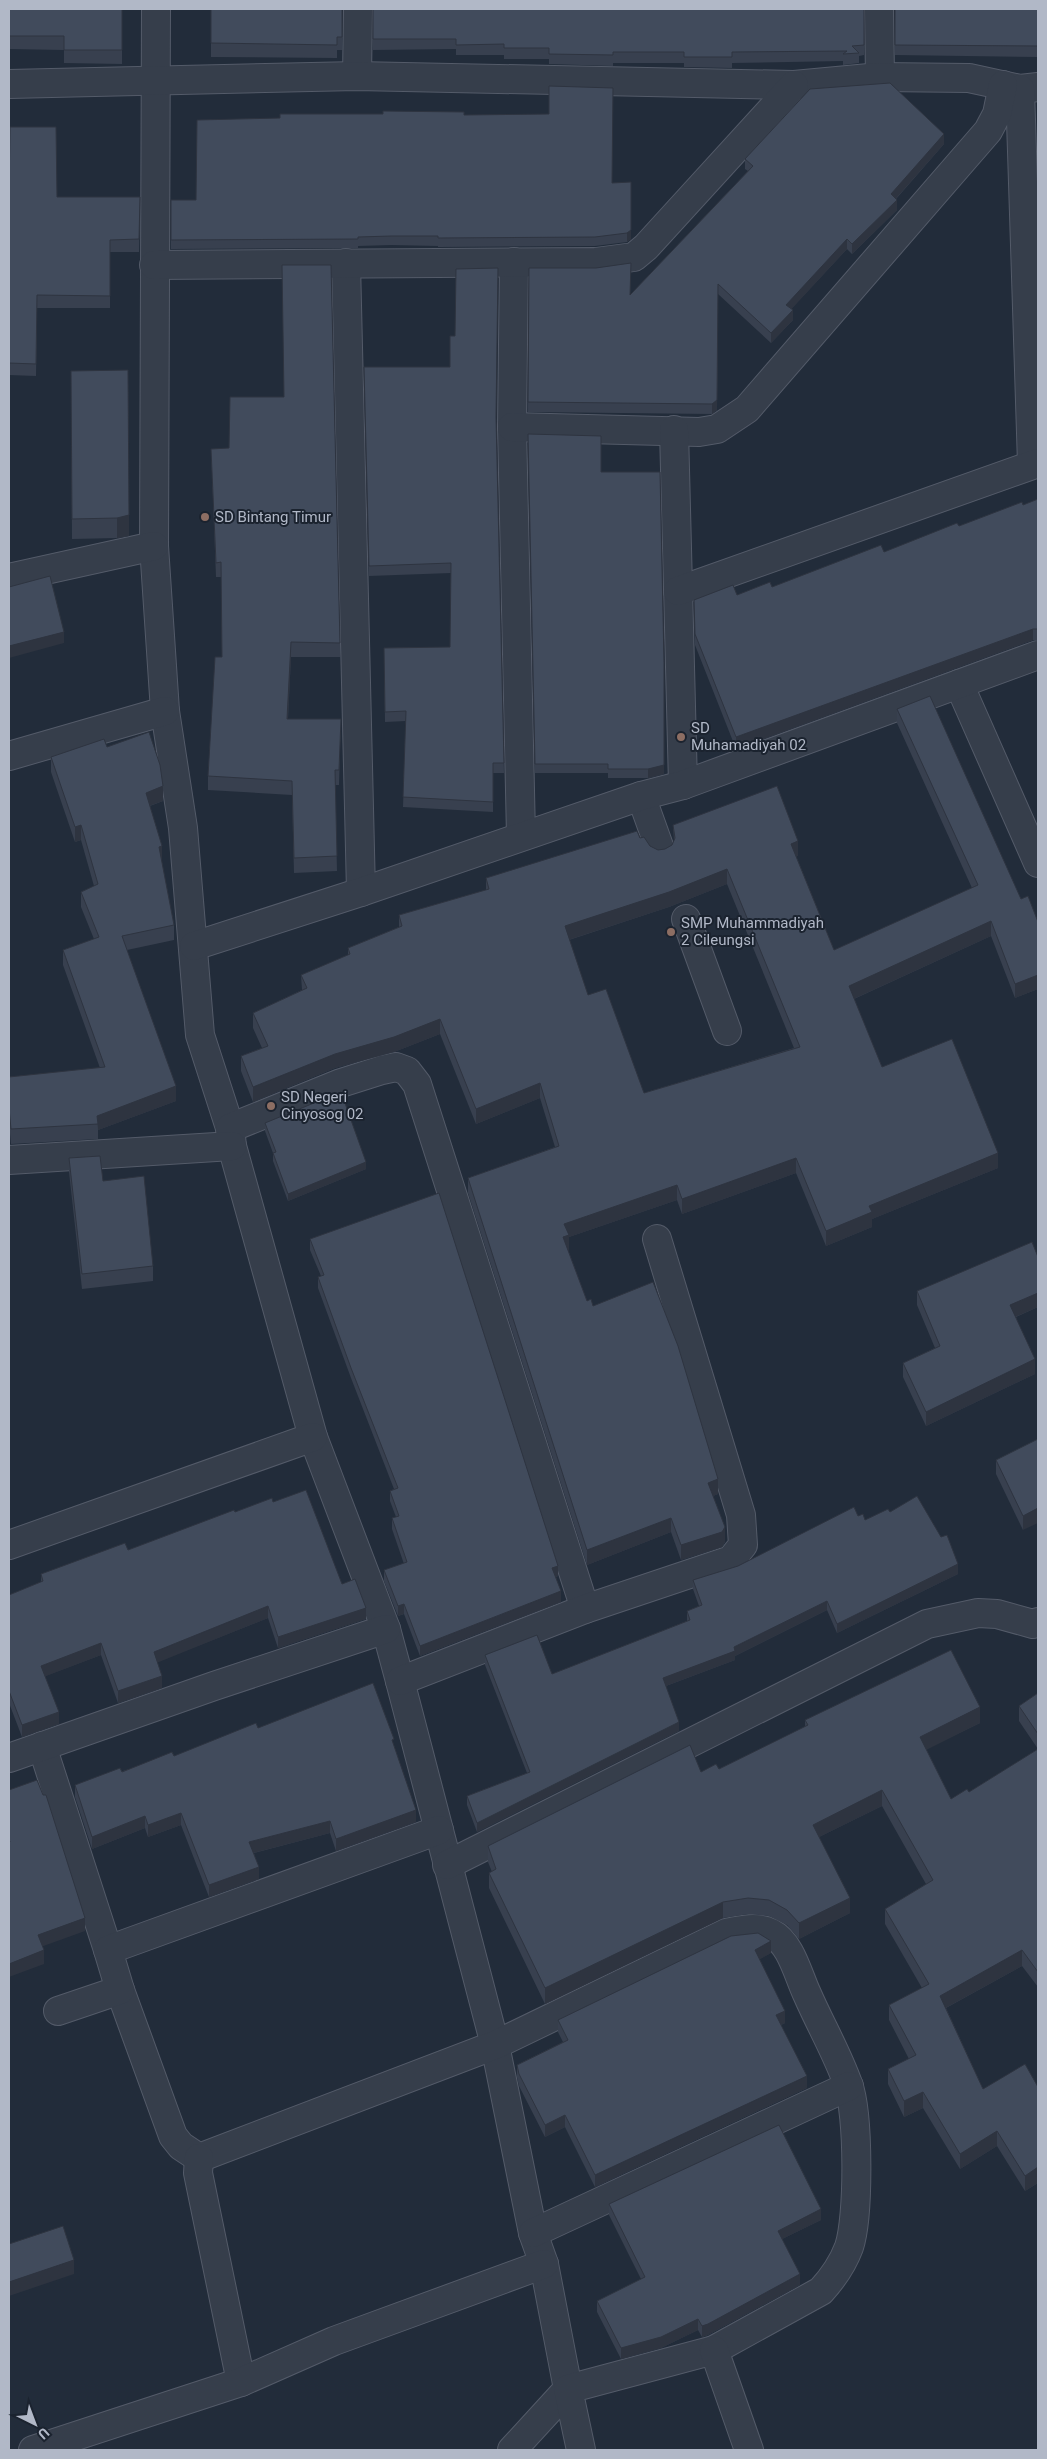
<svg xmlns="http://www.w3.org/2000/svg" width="1047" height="2459" font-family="Roboto,sans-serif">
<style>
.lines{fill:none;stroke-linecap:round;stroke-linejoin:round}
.minor-casing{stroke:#545b69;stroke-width:30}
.minor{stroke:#363e4b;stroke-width:28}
.wall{fill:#38404f;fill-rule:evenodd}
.shaded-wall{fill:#2e3440}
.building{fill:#414b5c;stroke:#2e3440;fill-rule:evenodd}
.education-dot{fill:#8d6e63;stroke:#1b232f;stroke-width:2}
.labels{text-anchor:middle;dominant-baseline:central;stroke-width:4;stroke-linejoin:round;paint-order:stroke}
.poi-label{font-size:15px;fill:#b1b8c7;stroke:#1b232f;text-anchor:start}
</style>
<rect width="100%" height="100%" fill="#222c3a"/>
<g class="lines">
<defs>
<g id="minor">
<polyline points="156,9 154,546 165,711 183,828 200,1035 230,1128 232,1146 313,1437 386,1629 400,1681 495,2045 533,2233 544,2264 568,2389 512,2450"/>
<polyline points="879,9 880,77"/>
<polyline points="357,76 358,9"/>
<polyline points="9,84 357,76 794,85 880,77 969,78 1020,89 1038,87"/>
<polyline points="1020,89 1032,464"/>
<polyline points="514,262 512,427 521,836"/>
<polyline points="346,263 361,892"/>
<polyline points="154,265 596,262 634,257 646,247 794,85"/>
<polyline points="512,427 699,432 717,429 747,409 988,131 997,114 1003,85"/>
<polyline points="674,430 683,785"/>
<polyline points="9,578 154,546"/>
<polyline points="678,591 1038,463"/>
<polyline points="959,684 1038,863"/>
<polyline points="9,756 165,711"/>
<polyline points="641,796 660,849"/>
<polyline points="686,919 727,1031"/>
<polyline points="194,946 361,892 641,796 683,785 1038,655"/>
<polyline points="230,1128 341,1083 382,1070 396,1067 407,1071 417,1084 585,1609"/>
<polyline points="9,1160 232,1146"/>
<polyline points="9,1545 313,1437"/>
<polyline points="400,1681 585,1609 731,1560 743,1545 741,1515 657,1239"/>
<polyline points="42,1746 108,1950"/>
<polyline points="9,1758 214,1686 386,1629"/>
<polyline points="447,1865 927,1624 978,1613 997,1614 1033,1624 1038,1622"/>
<path d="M120 1990 173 2136 181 2146 199 2158 495 2045 726 1933C740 1930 757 1926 771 1933 791 1943 798 1975 807 1994 820 2024 837 2053 848 2084 859 2114 859 2217 849 2247 843 2263 832 2279 821 2291L714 2350 568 2389 581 2450"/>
<polyline points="58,2011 120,1990 108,1950 439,1830"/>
<polyline points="199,2158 198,2173 241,2382"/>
<polyline points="533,2233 849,2086"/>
<polyline points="714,2350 749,2450"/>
<polyline points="33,2450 241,2382 334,2341 544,2264"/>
</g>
</defs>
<use href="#minor" class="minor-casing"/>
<use href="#minor" class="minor"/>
</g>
<g class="wall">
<polygon points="9,9 122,9 122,64 64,63 64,50 9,49"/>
<polygon points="211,9 342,9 342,50 337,50 337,58 211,57"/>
<polygon points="373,9 864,9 864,55 859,56 859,63 843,65 843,61 732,63 732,68 684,67 684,63 613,63 613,66 549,64 549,59 504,59 504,55 456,55 456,49 373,50"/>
<polygon points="895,9 1038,9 1038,57 895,55"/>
<polygon points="464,115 612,183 631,239 627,242 595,246 438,247 438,246 391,245 358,246 358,248 171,249 171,200 196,200"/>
<polygon points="944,144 896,199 897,210 852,254 847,249 791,309 793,320 771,343 718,294 717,410 712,414 528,412 529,268 630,295 748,171 745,169 745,159"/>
<polygon points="9,194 57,197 140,197 139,252 110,252 110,308 37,308 36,376 9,375"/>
<polygon points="364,367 496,421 504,773 493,773 493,812 403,807 406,721 385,722 384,648 450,647 451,573 369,576"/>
<polygon points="71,371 129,536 117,538 72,539"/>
<polygon points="528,434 601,472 664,774 648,778 608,778 608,773 535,773"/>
<polygon points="211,449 340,643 340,657 291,657 288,719 341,719 339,785 335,785 337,871 294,873 292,795 208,790 208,776 222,657 221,577 216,577"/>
<polygon points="1038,499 1038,641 1033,640 736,749 695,645 694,600 737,595 772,587 884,552 959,526 1023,505"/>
<path d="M897 709 1021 899 1038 922V989L1015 998 991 936 854 999 882 1067 998 1168 872 1219V1227L826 1246 796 1173 682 1214 677 1200 569 1237V1250H568L587 1301 593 1306 718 1494 713 1496 725 1542 722 1547 681 1560 671 1532 587 1565 468 1193V1178L555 1147 540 1098 476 1124 440 1034 394 1052 335 1068 253 1102 241 1071V1056L262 1048 253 1028V1013L302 990 301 975 348 955V948L399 927V915L486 890V878L640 838 650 846 658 850 665 849 672 845 674 841 673 825 798 856H796L834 950 972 888 897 723ZM727 884 794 1048 644 1093 588 995 569 940 669 907Z"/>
<polygon points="107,747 163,801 150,806 162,861 161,861 174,925 174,940 127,950 176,1101 98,1130 98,1139 11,1144 9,1123 9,1077 100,1068 63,965 63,950 94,939 81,907 81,892 94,886 81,840 75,842 51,772 51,757"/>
<polygon points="265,1123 366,1169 288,1201 273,1161 273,1153 265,1131"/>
<polygon points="69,1158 103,1181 153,1266 153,1281 82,1289 69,1172"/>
<polygon points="310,1239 558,1576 556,1577 561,1602 420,1656 404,1614 398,1616 384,1581 384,1570 404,1564 392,1529 392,1518 396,1517 390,1501 390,1491 394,1489 351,1378 318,1288 318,1277 321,1276 310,1250"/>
<polygon points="1038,1257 1038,1307 1016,1317 1035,1374 926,1426 903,1377 903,1363 935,1348 917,1305 917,1291"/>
<polygon points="1038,1439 1023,1530 996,1474 996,1460"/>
<polygon points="273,1502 342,1584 366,1619 278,1648 268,1618 157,1662 162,1688 118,1703 101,1655 45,1676 59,1724 22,1737 9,1703 9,1595 41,1582 41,1574 128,1550 235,1512"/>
<polygon points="890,1512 958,1574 837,1633 827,1610 735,1656 735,1660 666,1686 679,1731 477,1832 467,1805 467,1796 527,1773 485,1665 485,1655 552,1674 687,1621 687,1611 699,1606 693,1589 693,1580 738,1566 858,1516 865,1520"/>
<polygon points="1038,1693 1038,1987 1022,1966 946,2008 983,2089 1038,2087 1038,2183 1025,2191 997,2146 960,2169 923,2108 904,2117 888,2084 888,2069 909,2059 889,2020 889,2005 922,1988 885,1924 885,1909 926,1884 882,1806 819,1837 850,1913 799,1939 787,1925 769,1916 748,1914 723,1918 545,2004 489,1888 489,1873 492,1872 488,1862 488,1846 701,1772 719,1769 805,1727 805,1720 980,1723 926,1749 951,1799 969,1792 1038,1749 1019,1721 1019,1706"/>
<polygon points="258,1728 394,1746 416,1822 336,1851 330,1833 254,1853 259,1879 209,1897 181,1825 148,1837 145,1828 92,1849 75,1797 75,1785 174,1756"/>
<polygon points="771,1953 759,1959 785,2023 781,2025 807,2088 595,2187 565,2127 545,2137 519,2086 517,2077 517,2065 563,2042 558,2032 558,2020"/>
<polygon points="609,2204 821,2220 782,2239 800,2285 708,2335 702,2337 698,2330 661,2348 621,2359 597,2312 597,2301 641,2279 609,2215"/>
</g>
<g class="shaded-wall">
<polygon points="944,134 944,144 891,204 891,194"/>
<polygon points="631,182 631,239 627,242 627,233"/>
<polygon points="897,200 897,210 852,254 852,244"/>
<polygon points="847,239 847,249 786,315 786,305"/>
<polygon points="718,284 717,410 712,414 712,404"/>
<polygon points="793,310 793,320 771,343 771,333"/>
<polygon points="129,515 129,536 117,538 117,518"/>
<polygon points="1033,629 1033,640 736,749 736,737"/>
<polygon points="64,632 64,643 9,658 9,646"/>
<polygon points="291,642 291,657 287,733 287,719"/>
<polygon points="664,662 664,774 648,778 648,769"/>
<polygon points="163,786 163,801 146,807 146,793"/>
<polygon points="81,825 81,840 75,842 75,827"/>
<polygon points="798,841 798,856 791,858 791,844"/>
<polygon points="162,846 162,861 159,862 159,847"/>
<polygon points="727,869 727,884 669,907 565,941 565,926"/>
<polygon points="991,921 991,936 849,1001 849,986"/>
<polygon points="1038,975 1038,989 1015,998 1015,984"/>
<polygon points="440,1019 440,1034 394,1052 335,1068 253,1102 253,1087 335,1054"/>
<polygon points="540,1083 540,1098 476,1124 476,1109"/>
<polygon points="176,1086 176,1101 98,1130 97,1116"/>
<polygon points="998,1153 998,1168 872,1219 872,1227 826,1246 826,1231 869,1206"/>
<polygon points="796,1158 796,1173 682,1214 682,1199"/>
<polygon points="366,1162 366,1169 288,1201 288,1194"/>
<polygon points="677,1185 677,1200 569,1237 569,1250 563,1252 563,1237 564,1224"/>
<polygon points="1038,1293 1038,1307 1010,1319 1010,1305"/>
<polygon points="1035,1359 1035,1374 926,1426 926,1412"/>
<polygon points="718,1479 718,1494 708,1498 708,1483"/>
<polygon points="1038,1508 1038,1523 1023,1530 1023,1516"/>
<polygon points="671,1518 671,1532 587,1565 587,1550"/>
<polygon points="725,1527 725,1542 722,1547 681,1560 681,1545"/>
<polygon points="958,1564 958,1574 837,1633 837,1624"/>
<polygon points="558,1566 558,1576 552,1579 552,1568"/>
<polygon points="561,1591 561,1602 420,1656 420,1646"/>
<polygon points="827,1601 827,1610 735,1656 735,1660 663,1687 663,1678 734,1647"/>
<polygon points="404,1604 404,1614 398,1616 398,1606"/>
<polygon points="268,1606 268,1618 154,1664 154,1652"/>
<polygon points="366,1608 366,1619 278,1648 278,1637"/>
<polygon points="101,1643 101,1655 41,1678 41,1666"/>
<polygon points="162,1676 162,1688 118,1703 118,1691"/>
<polygon points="980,1707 980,1723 920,1753 920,1737"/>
<polygon points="59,1712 59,1724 22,1737 22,1725"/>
<polygon points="679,1722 679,1731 477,1832 477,1823"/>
<polygon points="882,1790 882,1806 813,1840 813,1825"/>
<polygon points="416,1810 416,1822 336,1851 336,1839"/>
<polygon points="181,1813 181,1825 148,1837 148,1825"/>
<polygon points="145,1816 145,1828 92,1849 92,1837"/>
<polygon points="330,1821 330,1833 249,1854 249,1842"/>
<polygon points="259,1867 259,1879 209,1897 209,1885"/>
<polygon points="850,1898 850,1913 799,1939 799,1923"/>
<polygon points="723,1902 723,1918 545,2004 545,1988"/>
<polygon points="85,1918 85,1931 38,1948 38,1935"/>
<polygon points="771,1941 771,1953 755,1962 755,1950"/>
<polygon points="44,1950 44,1964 9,1977 9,1964"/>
<polygon points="1022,1950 1022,1966 940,2011 940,1996"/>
<polygon points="785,2011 785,2023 776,2027 776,2015"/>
<polygon points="807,2076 807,2088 595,2187 595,2175"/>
<polygon points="923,2092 923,2108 904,2117 904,2101"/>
<polygon points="565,2115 565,2127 545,2137 545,2125"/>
<polygon points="997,2131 997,2146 960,2169 960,2154"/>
<polygon points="1038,2167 1038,2183 1025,2191 1025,2176"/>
<polygon points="821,2209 821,2220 778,2241 778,2231"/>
<polygon points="74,2260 74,2274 9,2296 9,2282"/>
<polygon points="800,2274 800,2285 708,2335 702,2337 702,2326"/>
<polygon points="698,2319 698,2330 661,2348 621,2359 621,2348"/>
</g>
<g class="building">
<polygon points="9,9 122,9 122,50 64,50 64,36 9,36"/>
<polygon points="211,9 342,9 342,37 337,37 337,45 211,43"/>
<polygon points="373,9 864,9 864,45 852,46 859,53 843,54 847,51 732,52 732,57 684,57 684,52 613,52 613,55 549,54 549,48 504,48 504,44 456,45 456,39 373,39"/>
<polygon points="895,9 1038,9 1038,46 895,45"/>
<polygon points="890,83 944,134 891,194 897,200 852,244 847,239 786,305 793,310 771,333 718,284 717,400 712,404 528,402 529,268 596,268 631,263 630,295 753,166 745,159 810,89"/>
<polygon points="549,86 613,88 612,183 631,182 631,230 627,233 595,237 438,238 438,236 391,236 358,237 358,239 171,240 171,200 196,200 197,120 280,118 280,114 383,114 383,111 464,112 464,115 549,114"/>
<polygon points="10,127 56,127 57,197 140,197 139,239 110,240 110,296 37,295 36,364 9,363 9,194"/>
<polygon points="282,265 331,265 340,643 291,642 287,719 341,719 339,770 335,770 337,856 294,858 292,781 208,776 215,657 222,657 221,562 216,563 211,449 229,448 230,397 284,397"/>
<polygon points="498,268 496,417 504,763 493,763 493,802 403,797 406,711 385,712 384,648 450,647 451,563 369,566 364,367 450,367 450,336 455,336 456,269"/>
<polygon points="128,370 129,515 117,518 72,519 71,371"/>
<polygon points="528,434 601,436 601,472 660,472 664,662 664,765 648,769 608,769 608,764 535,764"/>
<polygon points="1038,499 1038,629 1033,629 736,737 695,634 694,600 733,585 737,595 770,582 772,587 881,545 884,552 957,523 959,526 1022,502 1023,505"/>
<polygon points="50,576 64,632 9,646 9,587"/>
<path d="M930 696 1021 899 1028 896 1038 922V975L1015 984 991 921 849 986 882 1067 952 1039 998 1153 869 1206 872 1212 826 1231 796 1158 682 1199 677 1185 564 1224 569 1235 563 1237 587 1301 591 1299 593 1306 653 1282 678 1346 718 1479 708 1483 725 1527 722 1532 681 1545 671 1518 587 1550 468 1178 559 1146 540 1083 476 1109 440 1019 394 1037 335 1054 253 1087 241 1056 268 1046 253 1013 307 988 301 975 350 954 348 948 402 926 399 915 489 889 486 878 637 831 640 838 644 837 650 846 658 850 665 849 672 845 675 838 673 825 777 786 798 841 791 844 834 950 978 885 897 709ZM727 869 800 1047 644 1093 606 989 588 995 565 926 669 892Z"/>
<polygon points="149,732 160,765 163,786 146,793 162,846 159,847 174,925 122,936 176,1086 97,1116 98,1124 11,1129 9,1108 9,1077 105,1067 63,950 99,937 81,892 98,884 81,825 75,827 51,757 104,739 107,747"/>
<polygon points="341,1092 366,1162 288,1194 273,1153 276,1152 265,1123"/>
<polygon points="100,1156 103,1181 144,1176 153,1266 82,1274 69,1158"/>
<polygon points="439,1193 558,1566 552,1568 561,1591 420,1646 404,1604 398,1606 384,1570 407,1562 392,1518 399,1516 390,1491 398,1488 351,1368 318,1277 324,1275 310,1239"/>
<polygon points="1032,1242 1038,1257 1038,1293 1010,1305 1035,1359 926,1412 903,1363 940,1346 917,1291"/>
<polygon points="1038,1439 1038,1508 1023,1516 996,1460"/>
<polygon points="306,1490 342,1584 355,1579 366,1608 278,1637 268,1606 154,1652 162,1676 118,1691 101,1643 41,1666 59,1712 22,1725 9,1691 9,1595 43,1581 41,1574 125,1543 128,1550 234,1510 235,1512 272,1498 273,1502"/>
<polygon points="917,1496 941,1537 947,1535 958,1564 837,1624 827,1601 734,1647 735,1651 663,1678 679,1722 477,1823 467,1796 530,1772 485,1655 537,1635 552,1674 690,1620 687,1611 702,1605 693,1580 738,1566 854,1507 858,1516 863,1514 865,1520 888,1509 890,1512"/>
<polygon points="951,1650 980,1707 920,1737 951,1799 967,1789 969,1792 1038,1749 1038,1972 1022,1950 940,1996 983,2089 1025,2064 1038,2087 1038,2167 1025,2176 997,2131 960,2154 923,2092 904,2101 888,2069 916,2055 889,2005 929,1984 885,1909 933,1880 882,1790 813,1825 850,1898 799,1923 787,1910 769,1900 748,1898 723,1902 545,1988 489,1873 496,1869 488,1846 690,1745 701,1772 716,1764 719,1769 808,1725 805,1720"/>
<polygon points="373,1683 394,1739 392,1740 416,1810 336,1839 330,1821 249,1842 259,1867 209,1885 181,1813 148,1825 145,1816 92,1837 75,1785 120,1768 122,1772 172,1752 174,1756 256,1723 258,1728"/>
<polygon points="1038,1693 1038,1734 1019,1706"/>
<polygon points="37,1780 43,1795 46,1795 85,1918 38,1935 44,1950 9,1964 9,1842 10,1842 9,1839 9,1790"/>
<polygon points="758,1933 771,1941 755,1950 785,2011 776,2015 807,2076 595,2175 565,2115 545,2125 519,2074 517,2065 568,2040 558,2020 731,1936"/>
<polygon points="779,2125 821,2209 778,2231 800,2274 708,2324 702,2326 698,2319 661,2337 621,2348 597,2301 645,2277 609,2204"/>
<polygon points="63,2226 74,2260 9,2282 9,2244"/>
</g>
<g class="education-dot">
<circle cx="205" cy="517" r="5"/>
<circle cx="681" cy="737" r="5"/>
<circle cx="671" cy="932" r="5"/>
<circle cx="271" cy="1106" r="5"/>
</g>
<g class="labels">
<g class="poi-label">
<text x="215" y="517">SD Bintang Timur</text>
<text x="691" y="728">SD<tspan x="691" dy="17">Muhamadiyah 02</tspan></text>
<text x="681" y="923">SMP Muhammadiyah<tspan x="681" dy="17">2 Cileungsi</tspan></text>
<text x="281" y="1097">SD Negeri<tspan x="281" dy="17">Cinyosog 02</tspan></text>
</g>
</g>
<rect width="1047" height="2459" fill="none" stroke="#b1b8c7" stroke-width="20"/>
<g transform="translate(35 2424) rotate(138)" stroke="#1b232f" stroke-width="4" paint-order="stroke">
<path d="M0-4L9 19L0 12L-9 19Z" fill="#b1b8c7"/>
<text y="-8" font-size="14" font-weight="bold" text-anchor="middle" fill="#b1b8c7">U</text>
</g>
</svg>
